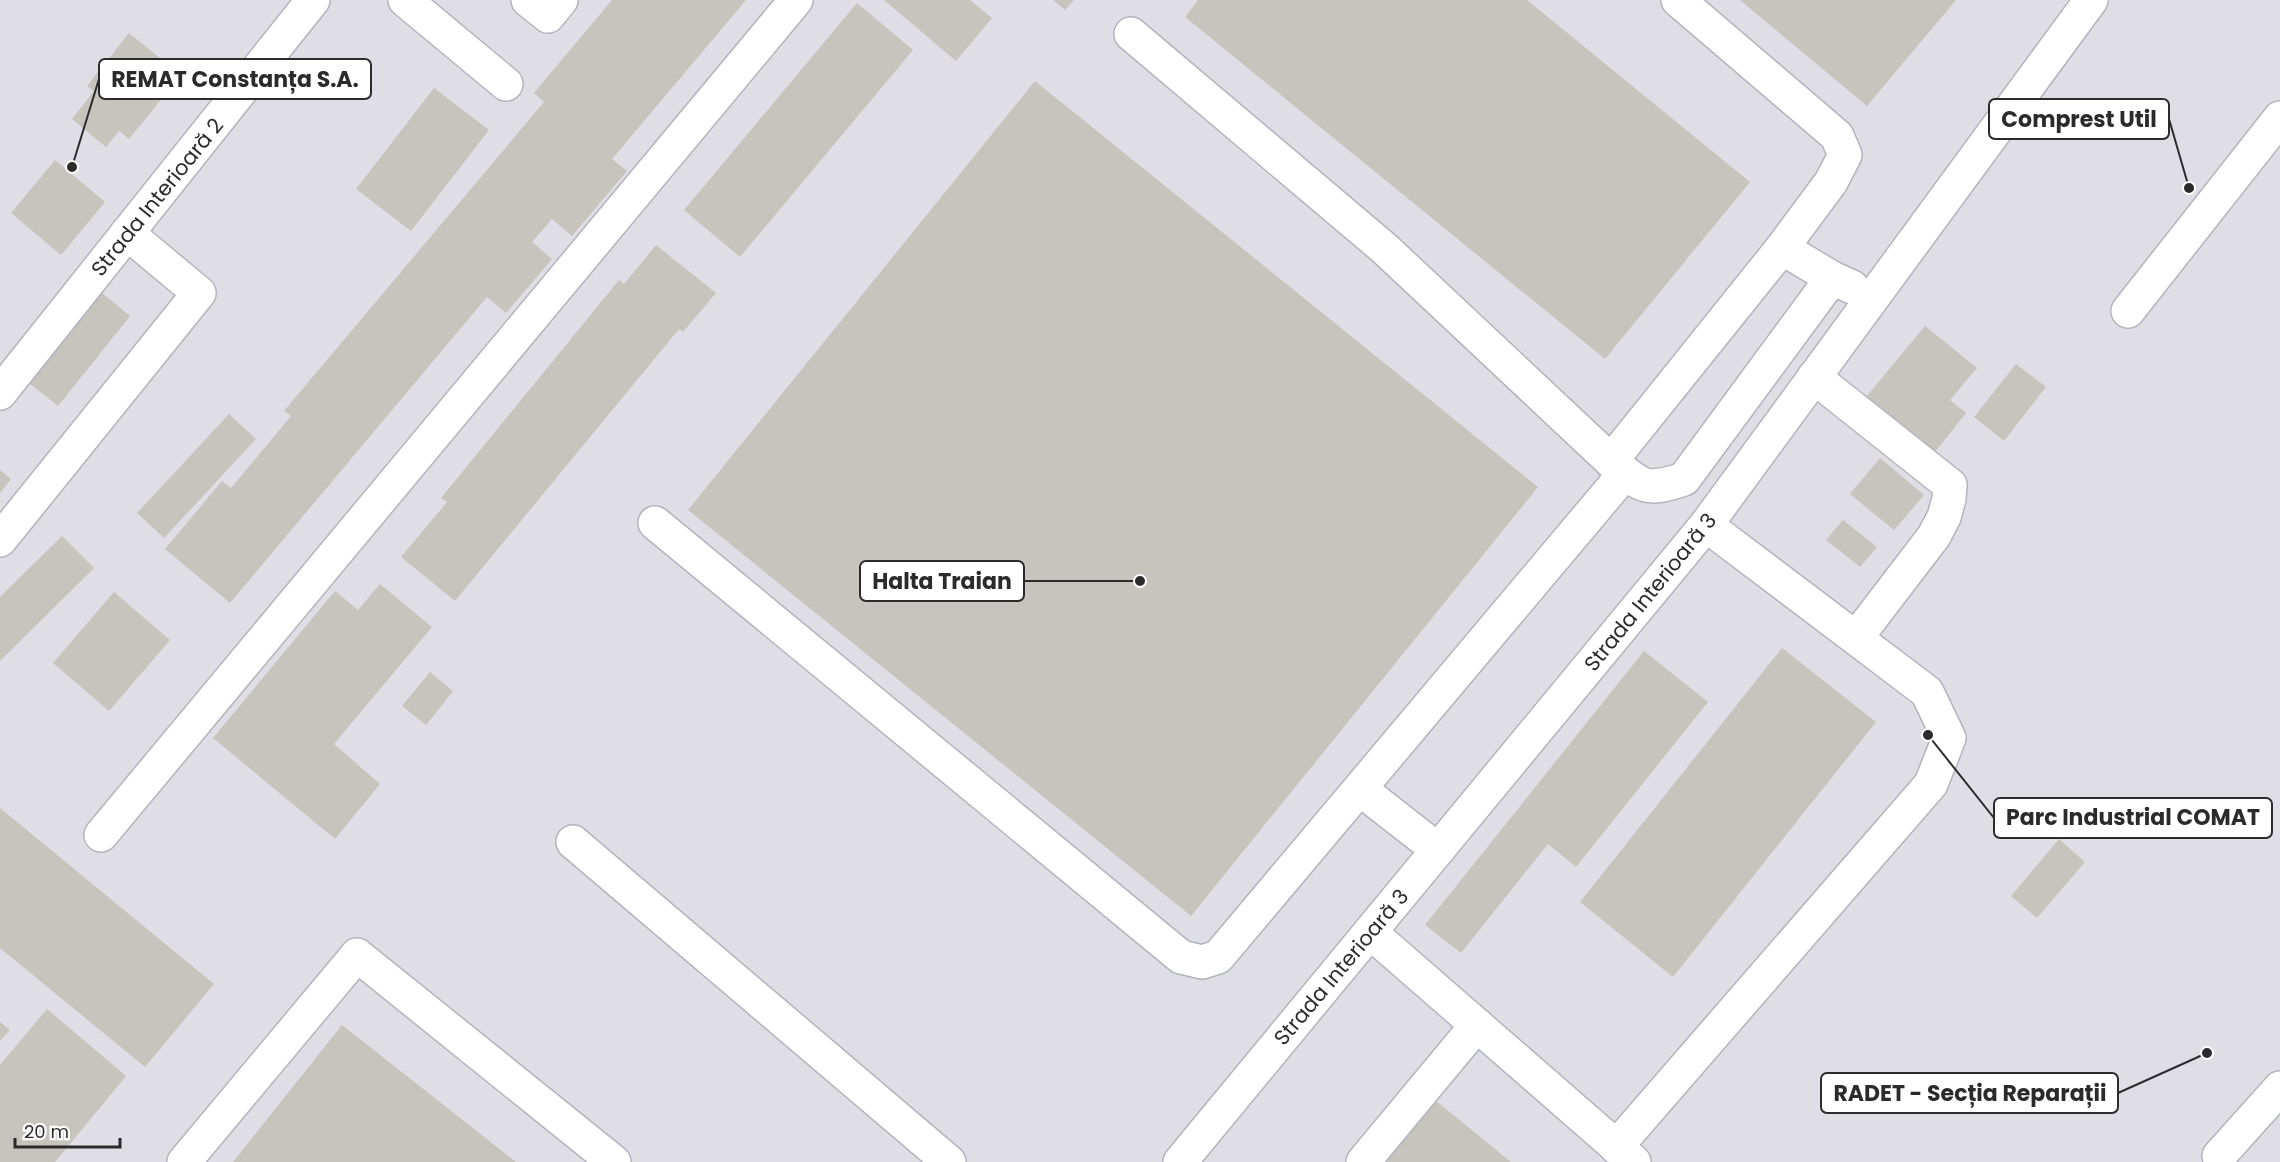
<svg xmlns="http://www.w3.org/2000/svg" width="2280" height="1162" font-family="Poppins,sans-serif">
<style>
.industrial{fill:#e0dee5}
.building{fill:#c7c3bd}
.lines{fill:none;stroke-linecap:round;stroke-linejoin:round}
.minor-casing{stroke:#b1b4bd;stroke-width:36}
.minor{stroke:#fff;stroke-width:33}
.labels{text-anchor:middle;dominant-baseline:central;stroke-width:5;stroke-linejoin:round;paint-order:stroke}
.street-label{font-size:21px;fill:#2b2b2b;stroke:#fff}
.leader{fill:none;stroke:#2b2b2b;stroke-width:2}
.callout-dot{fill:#2b2b2b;stroke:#fff;stroke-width:2}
.callout{fill:#fff;stroke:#2b2b2b;stroke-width:2}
.callout-label{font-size:22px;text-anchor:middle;font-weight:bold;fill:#2b2b2b}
</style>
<rect width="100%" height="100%" fill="#ece6de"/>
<rect class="industrial" x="0" y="0" width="2280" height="1162"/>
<g class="building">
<polygon points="612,0 746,0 612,159 627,171 572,236 552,219 532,242 552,259 506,313 487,297 230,603 165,549 222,481 231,488 291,416 284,411 544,102 534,93"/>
<polygon points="884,0 970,0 992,18 956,61"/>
<polygon points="1053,0 1074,0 1065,10"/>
<polygon points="1198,0 1527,0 1750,182 1605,359 1185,17"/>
<polygon points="1740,0 1956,0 1867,106"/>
<polygon points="857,3 913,50 740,257 684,210"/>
<polygon points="129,33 181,75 129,139 119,131 106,147 72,119 94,91 87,86"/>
<polygon points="1035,81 1538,487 1191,916 688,510"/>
<polygon points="434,88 489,130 411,231 356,189"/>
<polygon points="55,160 105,202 61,255 11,213"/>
<polygon points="656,245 716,293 683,332 679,329 455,601 401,557 447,502 441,498 619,280 624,284"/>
<polygon points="102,293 130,316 58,406 29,383"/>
<polygon points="1925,326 1977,368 1950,400 1966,413 1930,458 1862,402"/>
<polygon points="2016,364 2046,387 2004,441 1974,417"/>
<polygon points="229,414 256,439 164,538 137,513"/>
<polygon points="1880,458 1924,495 1894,530 1850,494"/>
<polygon points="0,470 11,479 0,493"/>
<polygon points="1843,520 1877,547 1860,567 1826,540"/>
<polygon points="62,536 94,568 0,661 0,597"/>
<polygon points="380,584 432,627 334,744 380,784 335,839 213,738 335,591 358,610"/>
<polygon points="114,592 170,640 109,711 53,663"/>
<polygon points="1782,648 1876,722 1673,977 1580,902"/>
<polygon points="1644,651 1708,702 1576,867 1548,844 1461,953 1425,925"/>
<polygon points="430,672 453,691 426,725 402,706"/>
<polygon points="0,808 214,984 145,1067 0,948"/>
<polygon points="2059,839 2085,862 2037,918 2011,896"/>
<polygon points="47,1009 126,1076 55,1162 0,1162 0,1065"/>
<polygon points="0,1022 10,1030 0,1041"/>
<polygon points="342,1025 516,1162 233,1162"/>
<polygon points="1430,1096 1511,1162 1376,1162"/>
</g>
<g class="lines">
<defs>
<g id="minor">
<polyline points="405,0 506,84"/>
<polyline points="528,0 548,16 561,0"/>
<path d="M1131 34 1384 248 1611 461C1642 487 1645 492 1684 479L1832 278"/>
<polyline points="1782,248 1832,278 1852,287"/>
<polyline points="2128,311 2280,118"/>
<polyline points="1814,377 1950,485 1949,499 1944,517 1934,536 1856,638"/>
<polyline points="0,393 313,0"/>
<polyline points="1611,461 1782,248 1831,182 1845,155 1837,136 1678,0"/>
<polyline points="655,523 1181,957 1202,962 1218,957 1625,473"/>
<polyline points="0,540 199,293 127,233"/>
<polyline points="1360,789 1438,850"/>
<polyline points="101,835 796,0"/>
<polyline points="573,842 949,1162"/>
<polyline points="1370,932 1634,1162"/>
<polyline points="1616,1147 1931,784 1949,738 1927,692 1706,525"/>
<polyline points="2219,1156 2280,1088"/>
<polyline points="184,1162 357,955 614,1162"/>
<polyline points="1180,1162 1706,525 2091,0"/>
<polyline points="1363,1162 1477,1025"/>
</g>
</defs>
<use href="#minor" class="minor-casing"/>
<use href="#minor" class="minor"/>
</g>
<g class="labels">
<g class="street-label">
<text transform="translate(157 197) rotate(-51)">Strada Interioară 2</text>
<text transform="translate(1650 592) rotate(-51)">Strada Interioară 3</text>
<text transform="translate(1341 967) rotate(-50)">Strada Interioară 3</text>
</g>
</g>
<path class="leader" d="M72 167L99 79M2189 188L2169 119M1140 581L1024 581M1928 735L1994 818M2207 1053L2118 1093"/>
<g class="callout-dot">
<circle cx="72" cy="167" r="6"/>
<circle cx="2189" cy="188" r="6"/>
<circle cx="1140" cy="581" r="6"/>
<circle cx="1928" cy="735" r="6"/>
<circle cx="2207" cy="1053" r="6"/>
</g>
<g class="callout">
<rect x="99" y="59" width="272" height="40" rx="6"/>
<rect x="1989" y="99" width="180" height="40" rx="6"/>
<rect x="860" y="561" width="164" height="40" rx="6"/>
<rect x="1994" y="798" width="278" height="40" rx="6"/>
<rect x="1821" y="1073" width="297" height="40" rx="6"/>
</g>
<g class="callout-label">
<text x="235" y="87">REMAT Constanța S.A.</text>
<text x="2079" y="127">Comprest Util</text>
<text x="942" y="589">Halta Traian</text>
<text x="2133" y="825">Parc Industrial COMAT</text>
<text x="1970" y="1101">RADET - Secția Reparații</text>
</g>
<path d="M15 1138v9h105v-9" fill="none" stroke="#2b2b2b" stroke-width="3"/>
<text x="24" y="1138" font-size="18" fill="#2b2b2b" stroke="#ffffff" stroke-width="4.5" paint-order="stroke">20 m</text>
</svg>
